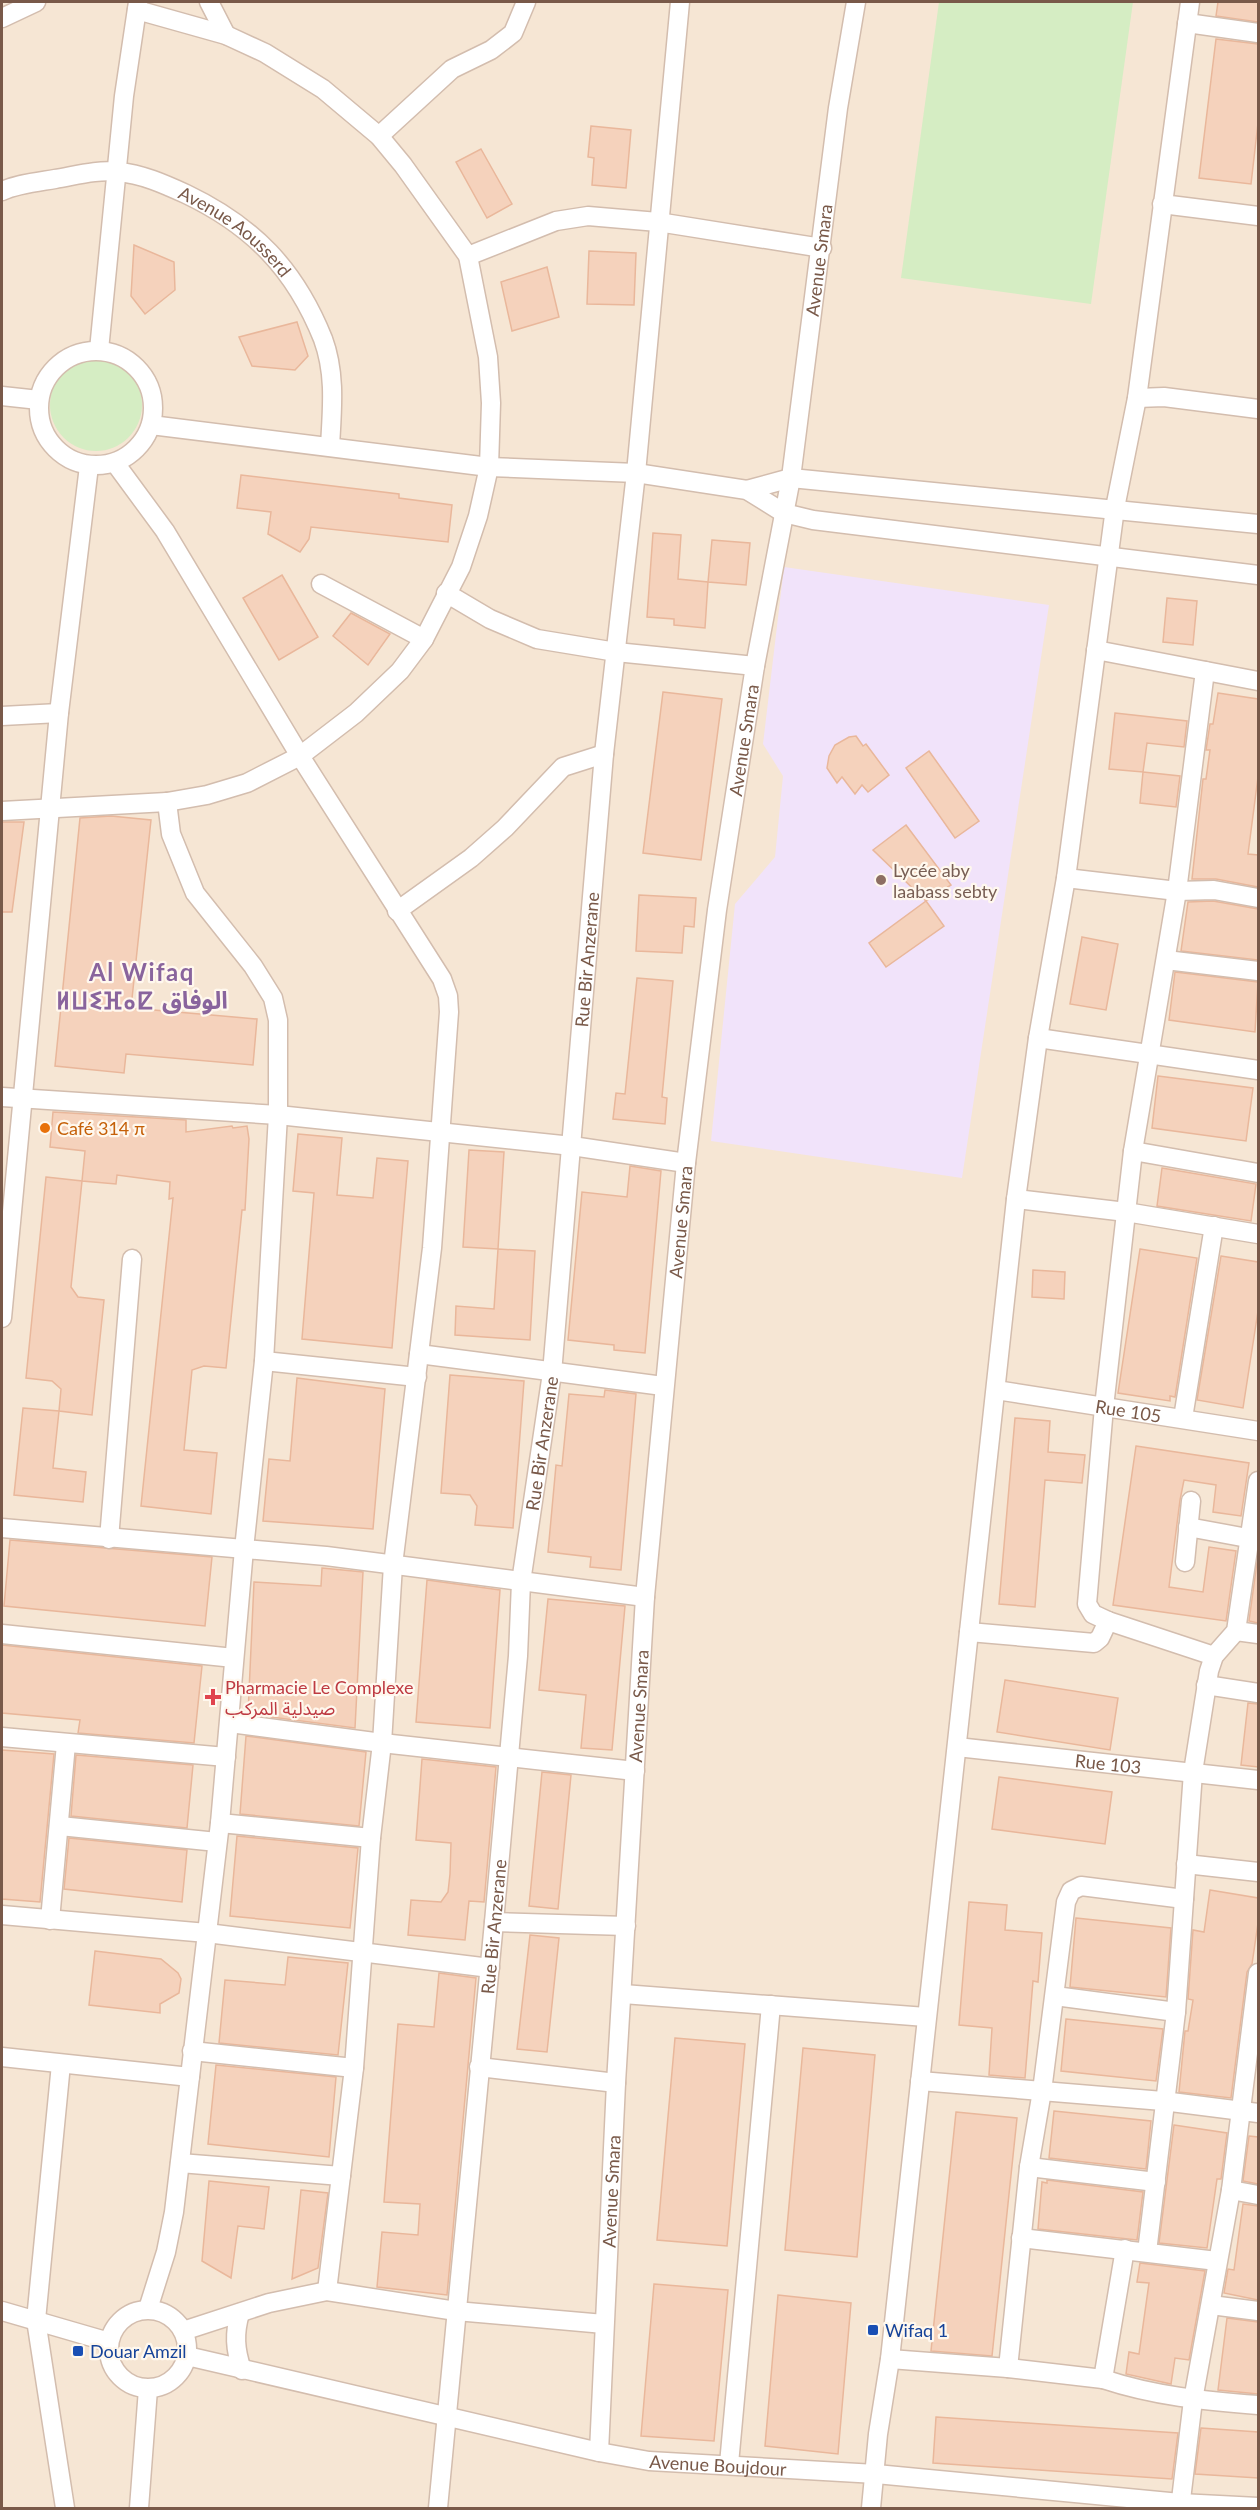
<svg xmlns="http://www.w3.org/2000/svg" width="1260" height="2510" font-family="Lato,'Noto Sans Arabic','Noto Sans Tifinagh',sans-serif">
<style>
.residential{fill:#f6e6d4}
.education{fill:#f1e3fa}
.green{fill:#d5edc3}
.building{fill:#f5d2bc;stroke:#e9b79b;stroke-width:1.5}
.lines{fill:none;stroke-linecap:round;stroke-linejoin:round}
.minor-casing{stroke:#d3bdae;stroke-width:21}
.minor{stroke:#fff;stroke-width:18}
.education-dot{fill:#8d6e63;stroke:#fff8ee;stroke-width:2}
.food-dot{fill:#e8710a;stroke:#fff8ee;stroke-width:2}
.health-dot{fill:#e0444e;stroke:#fff8ee;stroke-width:2}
.transit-dot{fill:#1a4fb4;stroke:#fff8ee;stroke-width:2}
.labels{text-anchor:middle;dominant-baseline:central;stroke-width:4.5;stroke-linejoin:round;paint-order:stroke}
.street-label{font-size:18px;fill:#795949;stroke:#fff8ee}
.education-label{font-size:18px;fill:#785e54;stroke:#fff8ee;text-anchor:start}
.food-label{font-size:18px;fill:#c56008;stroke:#fff8ee;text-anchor:start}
.health-label{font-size:18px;fill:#be3a42;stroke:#fff8ee;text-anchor:start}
.transit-label{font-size:18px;fill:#164399;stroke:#fff8ee;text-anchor:start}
.district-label{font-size:24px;font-weight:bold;letter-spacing:1.5px;fill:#89649d;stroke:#fff8ee}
</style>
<rect width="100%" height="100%" fill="#fef4e6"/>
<rect class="residential" x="2" y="2" width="1256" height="2506"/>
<polygon class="education" points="784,567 1049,605 962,1178 711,1141 735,904 775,857 783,776 763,744"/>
<g class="green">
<polygon points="939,2 1133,2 1091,304 901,278"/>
<circle cx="96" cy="405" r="46"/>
</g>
<g class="building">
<polygon points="1218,2 1258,2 1258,22 1216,16"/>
<polygon points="1216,39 1258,44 1258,123 1251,184 1199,178"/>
<polygon points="591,126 631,130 626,188 592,185 594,158 588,157"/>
<polygon points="481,149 512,204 487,218 456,162"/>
<polygon points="134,245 174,262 175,290 145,314 131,296"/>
<polygon points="589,251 636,253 634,305 587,304"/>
<polygon points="547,267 559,317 512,331 501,282"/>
<polygon points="297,322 308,356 295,370 252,366 239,337"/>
<polygon points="241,475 399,494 399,498 452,505 448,542 311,527 309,539 300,552 268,534 271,512 237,508"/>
<polygon points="653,533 681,535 678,579 708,582 705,628 674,625 674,619 647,617"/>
<polygon points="712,540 750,543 746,585 708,582"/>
<polygon points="282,575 318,637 279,660 243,598"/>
<polygon points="1167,598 1197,601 1193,645 1163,642"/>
<polygon points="351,613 390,634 368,665 333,636"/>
<polygon points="663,692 722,699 701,860 643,853"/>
<polygon points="1218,693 1258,699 1258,777 1248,854 1258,855 1258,887 1216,879 1192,879 1203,779 1206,779 1210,750 1206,750 1210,724 1213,724"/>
<polygon points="1115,713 1187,721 1184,747 1147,743 1143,772 1109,769"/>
<polygon points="856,736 863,746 866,744 889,775 868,792 862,785 855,794 842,777 837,783 827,768 829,756 835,745 849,737"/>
<polygon points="929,751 979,821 955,838 906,768"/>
<polygon points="1143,772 1180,776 1176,807 1140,803"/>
<polygon points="111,816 151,820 131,1008 257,1019 253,1065 126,1054 124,1073 55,1066 80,818"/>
<polygon points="2,822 24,822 12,912 2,912"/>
<polygon points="906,825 951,885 926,901 873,850"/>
<polygon points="639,895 696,898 694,927 684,926 682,953 636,951"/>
<polygon points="926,901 944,926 886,967 869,943"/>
<polygon points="1213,901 1258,909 1258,960 1181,951 1188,902"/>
<polygon points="1082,937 1118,944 1106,1010 1070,1004"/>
<polygon points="1175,972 1258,982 1255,1032 1169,1020"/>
<polygon points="637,978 673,981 662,1097 667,1098 665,1124 613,1119 616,1093 625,1094"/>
<polygon points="1158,1076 1253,1088 1246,1141 1152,1128"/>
<polygon points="53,1112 186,1120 186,1132 232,1126 233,1128 247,1126 249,1139 245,1210 242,1210 226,1368 204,1366 192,1370 184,1450 217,1453 211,1514 141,1506 173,1198 169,1199 170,1182 117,1175 116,1184 82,1181 85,1151 50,1147"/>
<polygon points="298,1134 342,1138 337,1195 373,1198 377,1158 408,1161 392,1348 302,1339 314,1193 293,1191"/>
<polygon points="469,1150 504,1152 498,1249 463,1247"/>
<polygon points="630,1166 661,1171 645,1353 614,1350 614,1345 568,1340 582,1192 627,1197"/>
<polygon points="1162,1168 1256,1184 1251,1221 1157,1206"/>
<polygon points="46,1177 82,1181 71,1287 78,1297 104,1300 92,1415 59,1411 61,1389 52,1381 26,1378"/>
<polygon points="498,1249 535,1251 530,1340 455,1335 456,1306 494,1309"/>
<polygon points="1140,1249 1197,1258 1175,1397 1170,1396 1170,1401 1118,1393"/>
<polygon points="1221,1256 1258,1262 1258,1311 1243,1408 1197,1400"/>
<polygon points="1033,1270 1065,1272 1064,1299 1032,1297"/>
<polygon points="450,1375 524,1381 513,1528 475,1525 477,1506 470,1495 441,1493"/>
<polygon points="297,1378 385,1389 373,1529 263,1521 269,1459 290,1461"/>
<polygon points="605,1390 636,1394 621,1570 590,1567 591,1557 548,1552 556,1465 562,1466 569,1394 604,1397"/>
<polygon points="23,1408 59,1411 53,1468 86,1472 83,1502 14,1495"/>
<polygon points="1015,1418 1050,1421 1048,1452 1085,1455 1082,1483 1045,1480 1035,1607 999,1604"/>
<polygon points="1136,1446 1249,1463 1241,1516 1213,1512 1216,1485 1184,1480 1180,1500 1169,1587 1203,1592 1209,1547 1236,1551 1226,1621 1113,1605"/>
<polygon points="10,1540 212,1557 205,1626 4,1606"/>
<polygon points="1258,1555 1258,1623 1249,1621"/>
<polygon points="322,1568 363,1572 355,1728 248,1714 254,1582 321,1586"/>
<polygon points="427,1580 500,1590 490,1728 416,1722"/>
<polygon points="548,1599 625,1606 612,1750 581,1748 586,1695 539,1690"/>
<polygon points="2,1645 202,1666 194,1743 78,1733 80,1720 2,1713"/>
<polygon points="1005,1680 1118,1698 1110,1750 997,1732"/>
<polygon points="1248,1703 1258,1704 1258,1767 1241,1765"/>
<polygon points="246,1736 366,1752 359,1826 240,1814"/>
<polygon points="2,1750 54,1754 40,1902 2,1899"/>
<polygon points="76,1755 193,1765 187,1828 71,1816"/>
<polygon points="422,1759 496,1767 484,1902 469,1901 465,1940 408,1935 411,1900 441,1902 448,1892 450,1874 451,1843 416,1840"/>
<polygon points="542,1772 571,1775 558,1909 529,1906"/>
<polygon points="999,1777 1112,1792 1105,1844 992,1829"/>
<polygon points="237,1836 358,1848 350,1928 230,1916"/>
<polygon points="69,1838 187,1850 182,1902 64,1889"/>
<polygon points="1210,1890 1258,1898 1258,1923 1252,1964 1247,1972 1231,2098 1179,2092 1185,2031 1188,2031 1193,2000 1188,1999 1193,1930 1204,1932"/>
<polygon points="969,1902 1007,1905 1005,1930 1042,1933 1038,1982 1033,1981 1025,2078 989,2075 992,2028 959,2025"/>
<polygon points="1076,1918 1171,1928 1166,1997 1070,1987"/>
<polygon points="530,1935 559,1938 547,2052 517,2049"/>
<polygon points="95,1951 161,1959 178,1973 181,1979 179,1993 160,2004 160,2013 89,2005"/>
<polygon points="288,1957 348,1963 338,2055 219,2043 225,1980 285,1985"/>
<polygon points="439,1973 476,1978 447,2295 377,2287 382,2232 418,2235 420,2204 384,2202 398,2024 434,2027"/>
<polygon points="1066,2019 1163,2029 1156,2081 1061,2071"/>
<polygon points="675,2038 745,2044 727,2246 657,2240"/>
<polygon points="803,2048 875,2055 857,2257 785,2250"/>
<polygon points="216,2065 336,2077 329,2157 208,2144"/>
<polygon points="1054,2111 1151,2121 1146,2169 1049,2158"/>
<polygon points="956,2112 1017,2118 992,2356 931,2351"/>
<polygon points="1174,2125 1227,2133 1221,2179 1217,2179 1207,2248 1159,2243"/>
<polygon points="1249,2136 1258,2137 1258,2184 1243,2181"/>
<polygon points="1047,2180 1143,2192 1137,2240 1038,2229 1042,2182 1047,2183"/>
<polygon points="209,2181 269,2187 264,2229 238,2226 231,2278 202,2261"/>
<polygon points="301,2190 328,2193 318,2268 292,2279"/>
<polygon points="1243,2204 1258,2206 1258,2300 1224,2293 1228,2269 1234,2270"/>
<polygon points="1140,2263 1205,2271 1189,2360 1175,2358 1171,2384 1126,2374 1129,2352 1139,2354 1149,2283 1137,2282"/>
<polygon points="654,2284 728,2290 714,2441 641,2436"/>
<polygon points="778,2295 851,2303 838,2454 765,2446"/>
<polygon points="1227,2318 1258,2322 1258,2394 1218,2390"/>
<polygon points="936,2417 1178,2433 1172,2479 933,2463"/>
<polygon points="1201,2428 1258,2432 1258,2478 1195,2474"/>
</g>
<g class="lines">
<defs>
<g id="minor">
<polyline points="209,2 226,35"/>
<polyline points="2,18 36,2"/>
<polyline points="1187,23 1258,33"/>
<polyline points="379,136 452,69 491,50 513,33 526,2"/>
<path id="s1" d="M2 191C17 184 37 182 55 179 74 176 98 169 118 172 142 174 164 184 186 194 253 226 295 269 323 339 336 374 332 410 330 446"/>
<polyline points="1162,204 1258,216"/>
<polyline points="468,256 556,221 588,216 658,222 822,248"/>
<polyline points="99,350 124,96 138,2"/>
<circle cx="96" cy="408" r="57"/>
<polyline points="2,396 39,400"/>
<polyline points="1137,398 1164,397 1258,409"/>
<polyline points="151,425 489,467 636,473 747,490 784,513 813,520 1258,575"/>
<polyline points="115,463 165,531 300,756 442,979 448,996 449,1012 432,1248 393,1565 382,1743 371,1838 354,2068 327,2291"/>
<polyline points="747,490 791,478 1258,524"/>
<polyline points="321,584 424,639"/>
<polyline points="446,593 490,619 537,639 616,652 755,666"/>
<polyline points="1096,650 1258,681"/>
<polyline points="1205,671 1177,891 1133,1151 1104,1407 1087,1604 1093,1614 1108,1621 1214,1656"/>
<polyline points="2,716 59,713"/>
<polyline points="2,811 167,802 207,795 247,783 300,756 356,713 400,671 424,639 461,567 478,516 489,467 491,403 488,357 468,256 403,165 379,136 323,89 265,53 226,35 137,10"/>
<polyline points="1066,878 1177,891 1214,890 1258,898"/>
<polyline points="397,911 471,858 505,828 563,767 604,754"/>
<polyline points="1166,960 1258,971"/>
<polyline points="1038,1038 1258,1070"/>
<polyline points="2,1097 278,1115 572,1146 686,1163"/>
<polyline points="1133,1151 1258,1173"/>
<polyline points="1016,1199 1126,1212 1258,1234"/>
<polyline points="2,1318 59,713 89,466"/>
<polyline points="419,1354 663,1386"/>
<polyline points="264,1361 417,1377"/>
<path id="s2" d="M996 1390 1258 1431"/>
<polyline points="1183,1418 1214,1226"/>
<polyline points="1188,1527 1258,1540"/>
<polyline points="2,1528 326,1556 645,1597"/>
<polyline points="109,1539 132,1259"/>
<polyline points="1185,1562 1191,1501"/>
<polyline points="1236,1631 1258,1634"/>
<polyline points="969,1632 1094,1643 1100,1638 1108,1621"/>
<polyline points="2,1634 234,1658"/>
<polyline points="1206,1685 1258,1693"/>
<polyline points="230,1723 382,1743 635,1771"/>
<polyline points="2,1737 226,1757"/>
<path id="s3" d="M957 1747 1258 1780"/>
<polyline points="220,1823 371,1838"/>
<polyline points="60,1826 217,1842"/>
<polyline points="1186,1864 1258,1872"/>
<polyline points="2,1915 207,1933 490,1968"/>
<polyline points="50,1920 66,1744"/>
<polyline points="494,1922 626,1926"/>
<polyline points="623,1994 926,2017"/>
<polyline points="1055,1996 1176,2012"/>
<polyline points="192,2051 354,2068"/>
<polyline points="2,2057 190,2077"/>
<polyline points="61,2064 36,2320 65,2508"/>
<polyline points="479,2067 616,2083"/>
<polyline points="920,2081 1163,2101 1258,2113"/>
<polyline points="180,2163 341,2176"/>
<polyline points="1029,2167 1156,2182"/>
<polyline points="1231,2190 1258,2195"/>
<polyline points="1021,2238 1217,2261"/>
<path d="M1125 2249 1103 2379C1154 2396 1205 2401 1258 2405"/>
<polyline points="1147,2252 1176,2012 1193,1772 1209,1671 1214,1656 1236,1631 1258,1481"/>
<polyline points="1211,2305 1258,2311"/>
<polyline points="148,2309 166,2252 174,2212 220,1823 244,1549 264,1361 278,1115 278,1020 273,998 253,966 195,893 171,834 167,802"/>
<circle cx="148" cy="2349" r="39"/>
<polyline points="2,2311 109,2342"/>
<path d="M240 2313C234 2334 235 2349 242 2370"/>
<polyline points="183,2331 269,2303 327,2291 456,2311 604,2324"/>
<path id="s4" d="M187 2356 599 2452 649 2461 876 2474 1180 2503 1258 2507"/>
<polyline points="890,2359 1008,2368 1103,2379"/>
<polyline points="1008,2368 1029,2167 1042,2091 1066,1902 1071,1891 1081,1886 1184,1899"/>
<path id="s5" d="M599 2452 616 2083 645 1597 686 1163 717 910 755 666 791 478 838 108 856 2"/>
<polyline points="729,2464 771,2005"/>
<polyline points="139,2508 148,2389"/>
<path id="s6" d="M438 2508 494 1922 518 1656 521 1582 552 1373 604 754 636 473 680 2"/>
<polyline points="871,2508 878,2434 890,2359 1016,1199 1038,1038 1066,878 1115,508 1137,398 1190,2"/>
<polyline points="1180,2508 1193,2400 1231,2190 1258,1973"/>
</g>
</defs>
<use href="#minor" class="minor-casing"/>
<use href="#minor" class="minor"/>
</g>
<circle class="education-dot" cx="881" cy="880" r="6"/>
<circle class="food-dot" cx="45" cy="1128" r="6"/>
<path class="health-dot" d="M210 1688h6v6h6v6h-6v6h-6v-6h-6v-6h6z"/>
<g class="transit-dot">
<rect x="867" y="2324" width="12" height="12" rx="3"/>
<rect x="72" y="2345" width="12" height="12" rx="3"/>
</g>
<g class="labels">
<g class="street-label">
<text stroke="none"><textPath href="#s1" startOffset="252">Avenue Aousserd</textPath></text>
<text stroke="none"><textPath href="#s5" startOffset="2205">Avenue Smara</textPath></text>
<text stroke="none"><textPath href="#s5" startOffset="1719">Avenue Smara</textPath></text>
<text stroke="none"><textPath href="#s6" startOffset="1556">Rue Bir Anzerane</textPath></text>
<text stroke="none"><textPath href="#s5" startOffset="1233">Avenue Smara</textPath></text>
<text stroke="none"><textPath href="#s2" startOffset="134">Rue 105</textPath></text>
<text stroke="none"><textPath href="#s6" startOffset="1070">Rue Bir Anzerane</textPath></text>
<text stroke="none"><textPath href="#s5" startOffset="747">Avenue Smara</textPath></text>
<text stroke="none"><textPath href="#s3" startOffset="152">Rue 103</textPath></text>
<text stroke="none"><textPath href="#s6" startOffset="584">Rue Bir Anzerane</textPath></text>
<text stroke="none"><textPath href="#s5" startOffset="261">Avenue Smara</textPath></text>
<text stroke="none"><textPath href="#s4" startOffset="543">Avenue Boujdour</textPath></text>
</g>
<g class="education-label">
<text x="893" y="870">Lycée aby<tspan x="893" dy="21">laabass sebty</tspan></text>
</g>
<g class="food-label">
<text x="57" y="1128">Café 314 π</text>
</g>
<g class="health-label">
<text x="225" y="1687">Pharmacie Le Complexe<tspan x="225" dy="21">صيدلية المركب</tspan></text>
</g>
<g class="transit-label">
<text x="885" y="2330">Wifaq 1</text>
<text x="90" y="2351">Douar Amzil</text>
</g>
<g class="district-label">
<text x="142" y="971">Al Wifaq<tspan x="142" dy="28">ⵍⵡⵉⴼⴰⵇ الوفاق</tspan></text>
</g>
</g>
<rect width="1260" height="2510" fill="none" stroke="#795949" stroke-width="6"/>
</svg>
